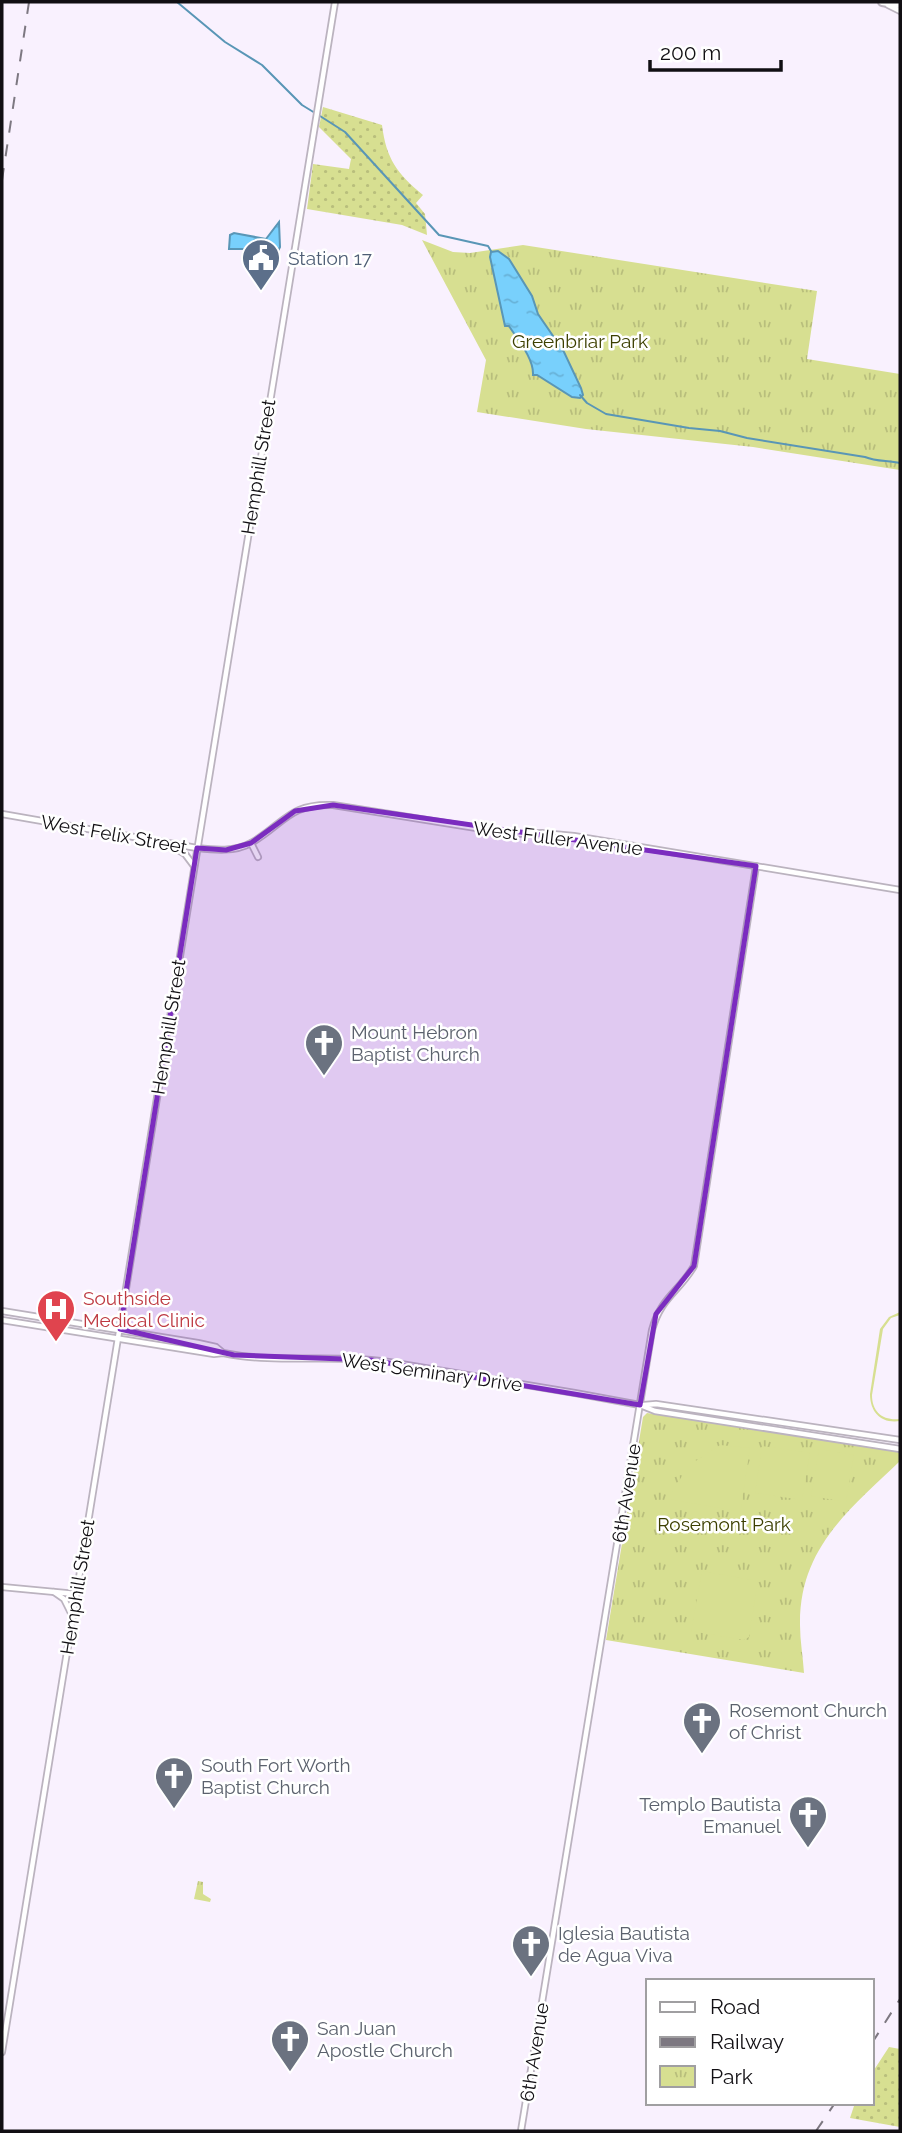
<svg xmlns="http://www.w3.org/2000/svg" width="902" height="2133" font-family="Raleway,sans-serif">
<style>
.grass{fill:url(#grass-dots)}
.park{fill:url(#park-tufts)}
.garden{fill:#d7df91}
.water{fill:url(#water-ripples);stroke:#5996b6;stroke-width:2}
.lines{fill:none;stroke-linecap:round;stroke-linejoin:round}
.stream{stroke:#5996b6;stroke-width:2}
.secondary-casing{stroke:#bbb3bf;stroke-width:8}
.highway-casing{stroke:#bbb3bf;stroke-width:10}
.secondary{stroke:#fff;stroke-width:4.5}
.highway{stroke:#fff;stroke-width:6}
.rail{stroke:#7d7881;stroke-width:2;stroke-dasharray:12 12;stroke-linecap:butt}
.marked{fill:#7b2cbf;fill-opacity:0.2;stroke:#7b2cbf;stroke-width:5;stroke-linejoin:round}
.labels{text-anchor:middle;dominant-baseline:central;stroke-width:5;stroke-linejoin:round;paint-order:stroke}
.service-label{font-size:19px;fill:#4e5e75;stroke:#fff;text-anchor:start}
.park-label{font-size:19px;fill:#3c3f00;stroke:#fff}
.street-label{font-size:19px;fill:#110f13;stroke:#fff}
.worship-label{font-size:19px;fill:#5b616d;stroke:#fff;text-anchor:start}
.health-label{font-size:19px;fill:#be3a42;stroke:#fff;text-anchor:start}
</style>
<defs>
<pattern id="grass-dots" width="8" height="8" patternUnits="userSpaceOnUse" patternTransform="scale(1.75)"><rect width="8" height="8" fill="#d7df91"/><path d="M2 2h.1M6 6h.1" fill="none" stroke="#b8be7c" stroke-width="1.8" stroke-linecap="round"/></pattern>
<pattern id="park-tufts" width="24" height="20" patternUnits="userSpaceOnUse" patternTransform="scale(1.75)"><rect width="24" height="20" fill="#d7df91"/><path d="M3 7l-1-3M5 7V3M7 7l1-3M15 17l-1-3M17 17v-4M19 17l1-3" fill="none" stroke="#b8be7c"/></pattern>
<pattern id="water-ripples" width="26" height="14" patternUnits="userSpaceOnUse" patternTransform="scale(1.75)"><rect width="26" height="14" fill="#78d0fc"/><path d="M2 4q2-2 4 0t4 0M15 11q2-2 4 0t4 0" fill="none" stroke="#67b1d7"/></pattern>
</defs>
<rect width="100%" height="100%" fill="#f9f1fe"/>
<g class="grass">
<path d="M323 107 382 125C386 158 397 174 423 195L416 203 425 214 427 235 402 225 307 209 313 164 349 169 351 159 319 127Z"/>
<polygon points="889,2047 900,2049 900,2127 850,2118 855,2103 872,2103 872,2073"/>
</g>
<g class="park">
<polygon points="422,240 453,252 470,253 523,245 817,291 807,359 900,374 900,470 753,447 586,429 477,412 486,360"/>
<path d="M647 1413 900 1452V1461C850 1509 799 1548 800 1625 800 1641 803 1657 804 1673L606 1640 643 1417Z"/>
<polygon points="198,1881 203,1882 203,1894 211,1899 210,1902 194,1899"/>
</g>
<g class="garden">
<path d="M900 1312V1315L891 1318 883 1329 872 1395C872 1412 883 1421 900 1419V1421C882 1424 870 1413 870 1394L880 1329 889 1317Z"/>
<polygon points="720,1445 750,1448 741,1508 737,1511 668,1499 688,1466"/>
<polygon points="762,1446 810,1453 802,1500 755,1493"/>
<polygon points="819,1449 854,1455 846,1502 811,1496"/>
<polygon points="702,1571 758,1581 749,1637 744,1640 691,1631"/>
</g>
<g class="water">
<polygon points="279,222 280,247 278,251 270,254 243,249 229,249 230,235 234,233 266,239"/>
<path d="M498 251 509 259 532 296 538 314 564 352 581 388 583 395 580 398 572 397 537 375H533C534 359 518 340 509 326H505L490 257 491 252Z"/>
</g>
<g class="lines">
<g class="stream">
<polyline points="177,2 225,42 262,65 302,105 315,113"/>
<polyline points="320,116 345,132 439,235 488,246 491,251"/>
<path d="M580 395 587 403 606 414 689 428 720 431 747 438 865 457C877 462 888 460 900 463"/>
</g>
<defs>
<g id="secondary">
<polyline points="888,5 900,11"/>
<path d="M2 814 197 848C215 850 235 852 251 843 284 824 289 803 333 805L514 834 542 833 574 836 900 890"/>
<polyline points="251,843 258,857"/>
<polyline points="170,845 185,854 194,866"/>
<polyline points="2,1311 198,1343 216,1347 222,1352"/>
<path d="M2 1320 214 1354 223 1353C278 1364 334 1354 389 1362L575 1393 640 1405 655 1411 900 1449"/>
<polyline points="644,1405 656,1404 900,1440"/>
<polyline points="2,1587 76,1594"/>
<polyline points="54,1592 64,1599 72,1615"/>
<polyline points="2,2052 335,2"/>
<path d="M521 2131 652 1330C661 1297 679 1292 694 1266L756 866"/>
</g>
<polyline id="highway" points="882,2 900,5"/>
</defs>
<use href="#secondary" class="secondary-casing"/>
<use href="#highway" class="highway-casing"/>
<use href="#secondary" class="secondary"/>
<use href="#highway" class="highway"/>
<g class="rail">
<polyline points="2,180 29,2"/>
<polyline points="872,2043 900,1999"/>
<polyline points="816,2131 835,2103"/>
</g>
</g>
<path class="marked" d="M333 805 756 866 694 1266 656 1314 640 1405 371 1360 234 1355 120 1329 197 848 226 850 251 843 295 811Z"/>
<defs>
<symbol id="civic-pin" viewBox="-11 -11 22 30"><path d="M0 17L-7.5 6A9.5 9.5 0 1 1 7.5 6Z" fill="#5c6f8a" stroke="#fff"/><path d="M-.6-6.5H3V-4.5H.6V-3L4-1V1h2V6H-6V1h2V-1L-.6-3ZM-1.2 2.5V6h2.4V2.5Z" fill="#fff"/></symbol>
<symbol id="church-pin" viewBox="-11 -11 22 30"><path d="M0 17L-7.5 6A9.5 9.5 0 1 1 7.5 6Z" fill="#6b7280" stroke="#fff"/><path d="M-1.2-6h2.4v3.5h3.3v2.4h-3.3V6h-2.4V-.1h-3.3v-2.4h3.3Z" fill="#fff"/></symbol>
<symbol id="hospital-pin" viewBox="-11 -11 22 30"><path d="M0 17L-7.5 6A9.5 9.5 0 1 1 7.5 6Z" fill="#e0444e" stroke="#fff"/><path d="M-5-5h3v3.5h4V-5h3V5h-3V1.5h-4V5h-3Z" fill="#fff"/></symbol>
</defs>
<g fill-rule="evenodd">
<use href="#civic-pin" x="239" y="236" width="44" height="60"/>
<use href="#church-pin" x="302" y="1021" width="44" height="60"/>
<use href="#hospital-pin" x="34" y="1287" width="44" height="60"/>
<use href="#church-pin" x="680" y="1699" width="44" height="60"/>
<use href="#church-pin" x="152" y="1754" width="44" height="60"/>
<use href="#church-pin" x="786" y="1793" width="44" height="60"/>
<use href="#church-pin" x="509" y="1922" width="44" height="60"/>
<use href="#church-pin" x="268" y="2017" width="44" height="60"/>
</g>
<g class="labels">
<g class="service-label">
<text x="288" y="258">Station 17</text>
</g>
<g class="park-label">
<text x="580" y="341">Greenbriar Park</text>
<text x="724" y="1524">Rosemont Park</text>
</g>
<g class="street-label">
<text transform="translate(258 467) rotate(-81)">Hemphill Street</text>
<text transform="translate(114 834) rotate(10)">West Felix Street</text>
<text transform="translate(558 838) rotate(7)">West Fuller Avenue</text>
<text transform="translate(168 1027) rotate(-81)">Hemphill Street</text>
<text transform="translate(432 1372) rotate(8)">West Seminary Drive</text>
<text transform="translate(626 1493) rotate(-81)">6th Avenue</text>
<text transform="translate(77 1587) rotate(-81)">Hemphill Street</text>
<text transform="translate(534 2052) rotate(-81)">6th Avenue</text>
</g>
<g class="worship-label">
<text x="351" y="1032">Mount Hebron<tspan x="351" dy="22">Baptist Church</tspan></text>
<text x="729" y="1710">Rosemont Church<tspan x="729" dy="22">of Christ</tspan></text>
<text x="201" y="1765">South Fort Worth<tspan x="201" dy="22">Baptist Church</tspan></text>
<text x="781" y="1804" text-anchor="end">Templo Bautista<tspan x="781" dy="22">Emanuel</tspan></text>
<text x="558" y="1933">Iglesia Bautista<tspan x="558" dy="22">de Agua Viva</tspan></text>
<text x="317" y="2028">San Juan<tspan x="317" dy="22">Apostle Church</tspan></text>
</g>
<g class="health-label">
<text x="83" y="1298">Southside<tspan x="83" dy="22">Medical Clinic</tspan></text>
</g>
</g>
<rect width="902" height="2133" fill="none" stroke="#110f13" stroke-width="7"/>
<rect x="646" y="1979" width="228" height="126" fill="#ffffff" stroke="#a09fa1" stroke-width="2"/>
<rect x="660" y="2002" width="35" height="10" fill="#ffffff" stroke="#a09fa1" stroke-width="2"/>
<text x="710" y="2014" font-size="21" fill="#110f13">Road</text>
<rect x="660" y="2037" width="35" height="10" fill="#7d7881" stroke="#a09fa1" stroke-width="2"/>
<text x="710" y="2049" font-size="21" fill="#110f13">Railway</text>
<rect x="660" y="2066" width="35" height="21" fill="url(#park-tufts)" stroke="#a09fa1" stroke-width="2"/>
<text x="710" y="2084" font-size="21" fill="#110f13">Park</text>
<path d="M650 60v10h131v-10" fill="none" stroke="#110f13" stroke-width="3.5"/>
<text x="660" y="60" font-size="21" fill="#110f13" stroke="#ffffff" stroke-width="5" paint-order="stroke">200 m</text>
</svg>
